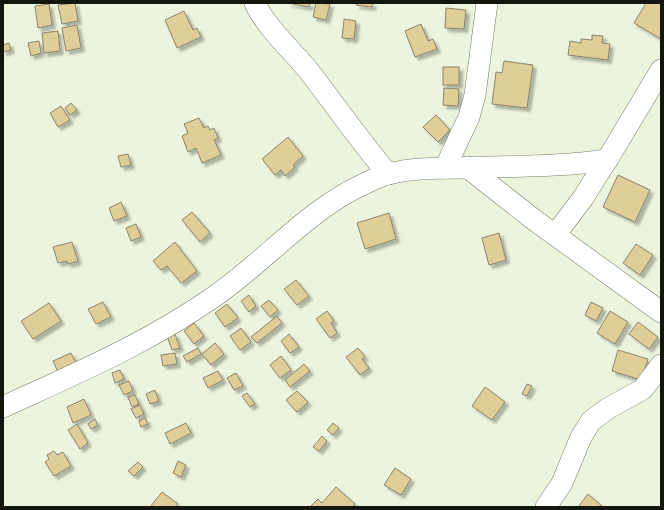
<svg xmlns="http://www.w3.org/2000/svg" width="664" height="510" font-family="'Crimson Pro',serif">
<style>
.building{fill:#e0ce98;stroke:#8a836d;filter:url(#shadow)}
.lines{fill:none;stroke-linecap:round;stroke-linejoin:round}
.minor-casing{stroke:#767d69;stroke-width:22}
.minor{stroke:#fff;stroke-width:21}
</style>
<defs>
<filter id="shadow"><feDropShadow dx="3.5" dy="3.5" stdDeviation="1" flood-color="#0004"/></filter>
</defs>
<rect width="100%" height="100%" fill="#ecf4dd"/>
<g class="building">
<polygon points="75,3 78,21 62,24 58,5"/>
<polygon points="288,3 310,3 309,7"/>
<polygon points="316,3 330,4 326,20 313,17"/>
<polygon points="357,3 373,3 372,7 356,5"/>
<polygon points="646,3 661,3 661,39 634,23"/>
<polygon points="49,4 52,25 38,28 35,6"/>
<polygon points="446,8 466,10 464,29 445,28"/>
<polygon points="184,11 193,30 197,28 201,37 177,48 165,20"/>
<polygon points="344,19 356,21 354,39 342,38"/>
<polygon points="421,24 428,41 433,39 437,49 415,57 405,31"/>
<polygon points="77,25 81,48 66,51 62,28"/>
<polygon points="58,31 60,51 44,53 42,33"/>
<polygon points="592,35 603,36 602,43 610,44 608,60 568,55 570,41 581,43 581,39 592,40"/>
<polygon points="39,41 41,53 31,56 28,43"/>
<polygon points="9,43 11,50 3,52 3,45"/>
<polygon points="504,61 533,65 527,108 492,104 496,72 502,73"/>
<rect x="443" y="67" width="16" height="18"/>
<polygon points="444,88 459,89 458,106 443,105"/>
<polygon points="71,103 77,110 70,115 65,108"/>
<polygon points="61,106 70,120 58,127 50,113"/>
<polygon points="436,115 450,130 438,142 423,127"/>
<polygon points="199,118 204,128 208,126 210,130 214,128 218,138 214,140 221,155 202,163 196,148 188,152 182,136 188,133 184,124"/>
<polygon points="288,137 303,156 293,165 295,167 285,176 281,170 275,175 262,159"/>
<polygon points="128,154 131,165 121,167 118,156"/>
<polygon points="618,175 650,190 635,222 603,207"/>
<polygon points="121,202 127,216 114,221 109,208"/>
<polygon points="192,212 210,233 200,242 182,220"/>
<polygon points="389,213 396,239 365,249 357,223"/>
<polygon points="136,224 141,237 131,241 126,228"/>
<polygon points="499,233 506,260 489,265 482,238"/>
<polygon points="72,242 78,261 68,264 67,261 58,263 53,247"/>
<polygon points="175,242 197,271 181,283 167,266 161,270 153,261"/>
<polygon points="636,244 653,255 640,275 623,263"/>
<polygon points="296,280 309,296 297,305 284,289"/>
<polygon points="249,295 256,306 249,312 241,301"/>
<polygon points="269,300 278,310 270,317 261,306"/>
<polygon points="103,302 111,317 96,324 88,309"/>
<polygon points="591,302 603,308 596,321 585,315"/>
<polygon points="49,303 61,321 33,339 21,321"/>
<polygon points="227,304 238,318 225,327 215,313"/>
<polygon points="327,311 334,321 331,323 337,333 330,338 316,319"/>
<polygon points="610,311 628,322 615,344 597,333"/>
<polygon points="277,316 282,323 257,343 251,337"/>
<polygon points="638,322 658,337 649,349 629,334"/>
<polygon points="194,323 204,336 194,344 184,331"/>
<polygon points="241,328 251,342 240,350 230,336"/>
<polygon points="175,334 180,348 172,350 167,336"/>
<polygon points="289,334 299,347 290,353 281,341"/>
<polygon points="215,343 224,354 211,365 202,354"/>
<polygon points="198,348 201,354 187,362 183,356"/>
<polygon points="358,348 365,357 362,359 369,368 360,375 346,357"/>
<polygon points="618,350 648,359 641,380 612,371"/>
<polygon points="71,353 77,365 59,374 53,361"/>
<polygon points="175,353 177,364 163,366 161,355"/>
<polygon points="281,356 291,370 280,378 270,365"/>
<polygon points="304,364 310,371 290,387 285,380"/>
<polygon points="120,370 124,379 115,383 112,373"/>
<polygon points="218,371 223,380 208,388 203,378"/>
<polygon points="236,373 243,386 234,390 227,378"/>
<polygon points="129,381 133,391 124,395 119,385"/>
<polygon points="527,384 532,386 527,396 522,394"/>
<polygon points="485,387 505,402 492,420 472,406"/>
<polygon points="155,390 159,401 150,404 146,394"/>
<polygon points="297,391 308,402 297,412 286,400"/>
<polygon points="247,393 255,404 250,407 242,396"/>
<polygon points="135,395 139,404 132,407 128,397"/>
<polygon points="84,399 91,415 73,423 67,407"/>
<polygon points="140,405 144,414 136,418 131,409"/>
<polygon points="145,418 148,424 141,427 139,421"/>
<polygon points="95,419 98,425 91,429 88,424"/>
<polygon points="186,423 191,433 170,444 165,433"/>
<polygon points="333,423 339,428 333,435 327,430"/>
<polygon points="77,424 88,443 80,449 68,430"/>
<polygon points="322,436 327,441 319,451 313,447"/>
<polygon points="54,451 57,455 63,452 71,466 54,476 45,462 49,459 47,455"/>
<polygon points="178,461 186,465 181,477 173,473"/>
<polygon points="138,462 143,467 134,476 128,471"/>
<polygon points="395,468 411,479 401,495 384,485"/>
<polygon points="336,487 355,504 352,507 310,507 318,499 322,503"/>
<polygon points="162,492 178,504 176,507 150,507"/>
<polygon points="588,494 603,507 578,507"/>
</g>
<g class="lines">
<defs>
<g id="minor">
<path d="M255 3C266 28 295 53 312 75 337 108 361 142 388 174"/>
<polyline points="467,167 533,219 661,312"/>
<polyline points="445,168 469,117 475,95 487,3"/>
<polyline points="555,235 583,198 607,160 661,70"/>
<path d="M3 407C77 373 148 343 215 296 267 260 308 209 366 183 373 180 381 175 388 174 411 168 438 168 462 168 511 166 559 167 607 160"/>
<polyline points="546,507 562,483 581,437 591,421 607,409 643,389 661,365"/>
</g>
</defs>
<use href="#minor" class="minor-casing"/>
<use href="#minor" class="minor"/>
</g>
<rect width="664" height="510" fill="none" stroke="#13160e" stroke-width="8"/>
</svg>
